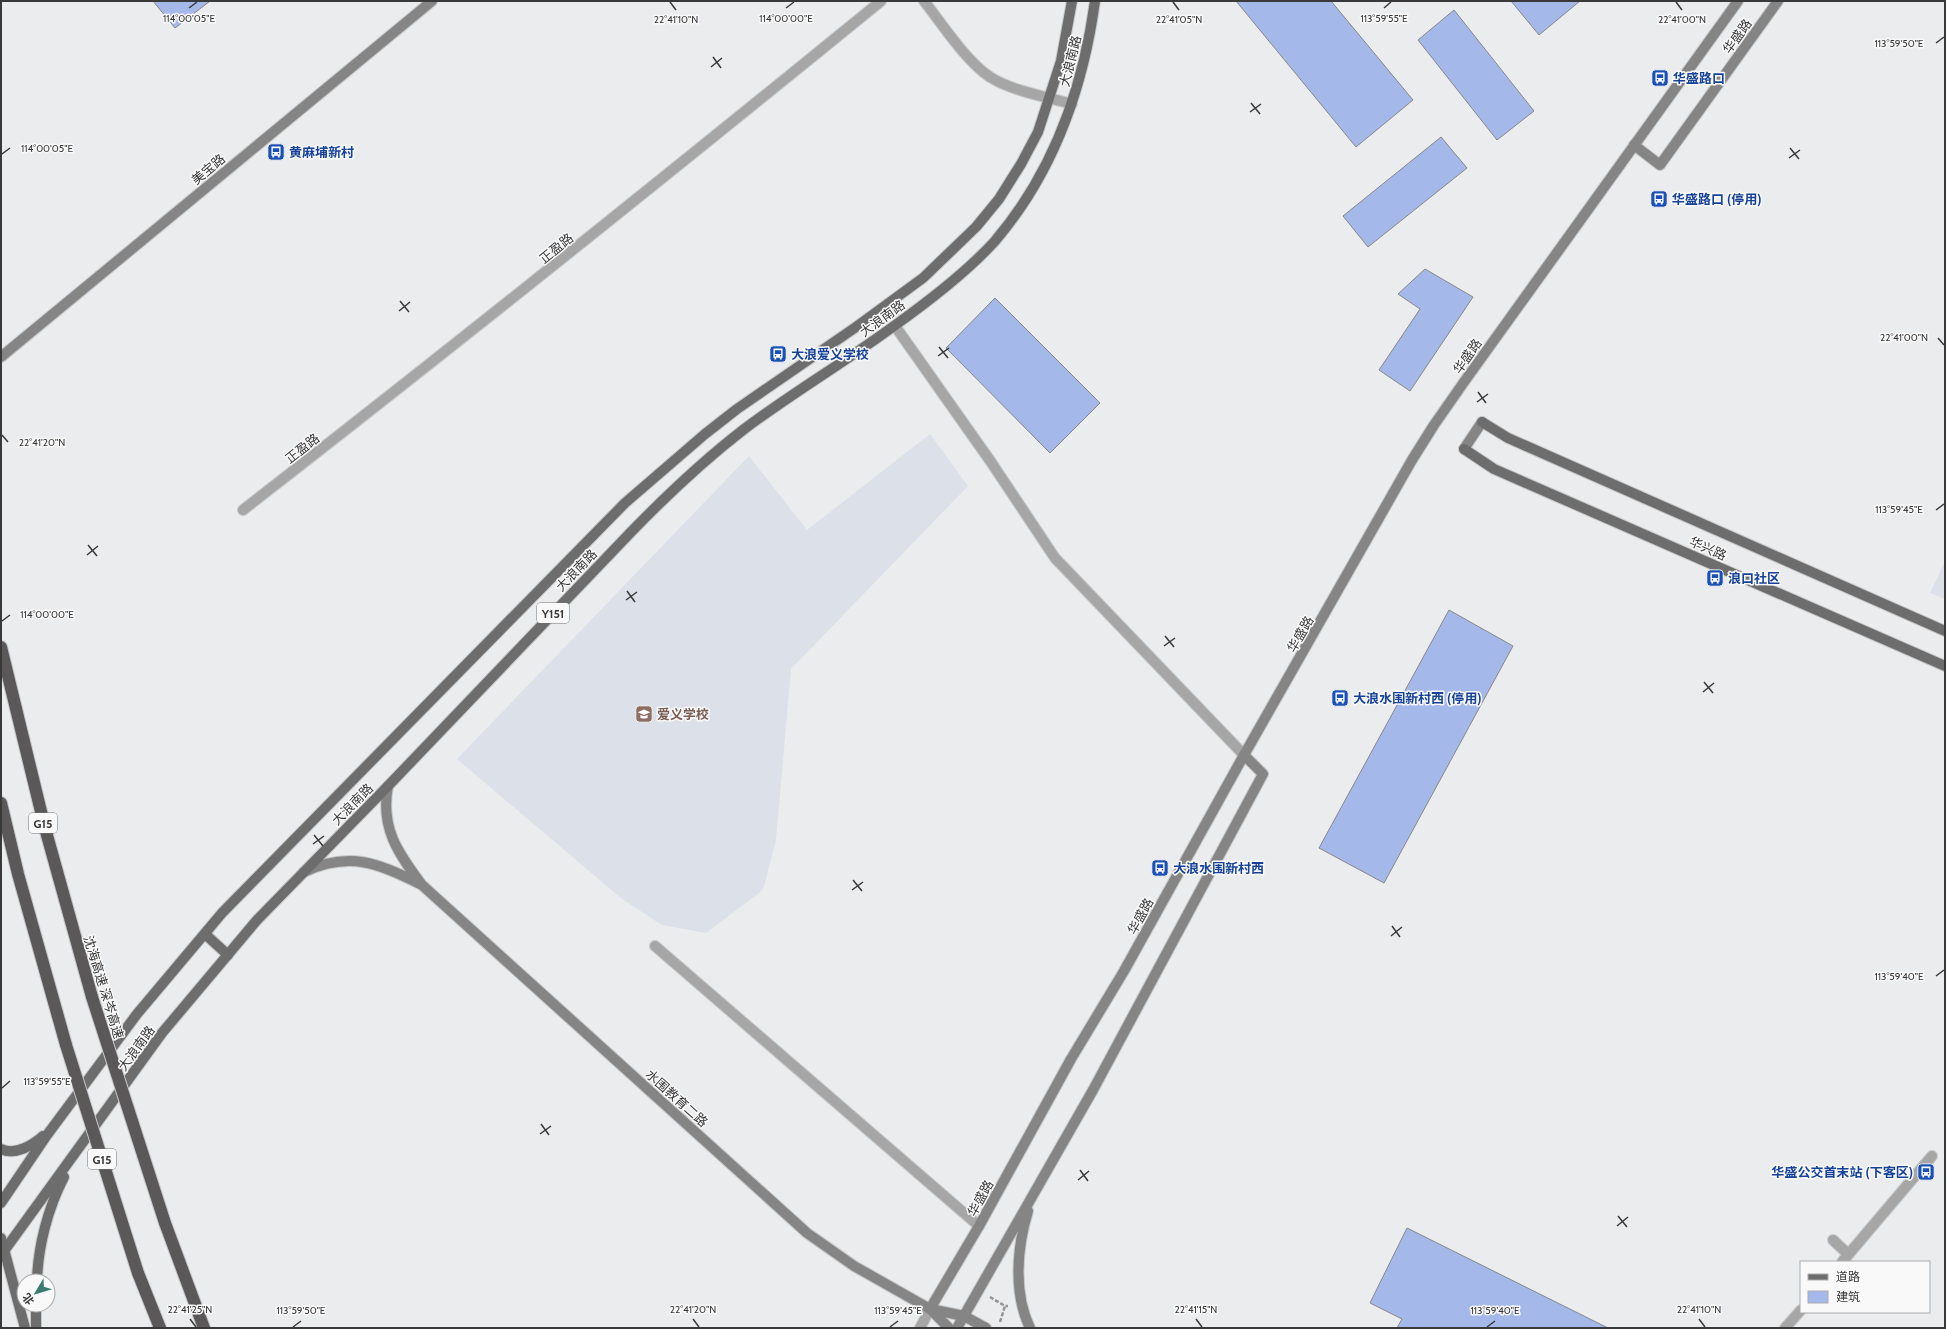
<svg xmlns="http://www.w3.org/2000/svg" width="1946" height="1329" font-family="Cabin,'Noto Sans SC',sans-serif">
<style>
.built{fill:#dce0e8}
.building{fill:#a4b8ea;stroke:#878788}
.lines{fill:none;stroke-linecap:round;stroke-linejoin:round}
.lane-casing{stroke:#c7c8c9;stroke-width:12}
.street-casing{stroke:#c7c8c9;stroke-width:12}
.secondary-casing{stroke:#c7c8c9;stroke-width:12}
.primary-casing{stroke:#c7c8c9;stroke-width:12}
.highway-casing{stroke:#c7c8c9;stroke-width:14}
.path{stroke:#939495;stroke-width:2.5;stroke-dasharray:4 2;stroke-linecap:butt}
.lane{stroke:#a7a6a7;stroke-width:10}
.street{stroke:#a7a6a7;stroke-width:10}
.secondary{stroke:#868585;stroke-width:10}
.primary{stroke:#6e6d6d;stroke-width:10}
.highway{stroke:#5a5859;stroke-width:12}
.highway-bridge-casing{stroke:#c7c8c9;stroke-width:14;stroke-linecap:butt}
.highway-bridge{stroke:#5a5859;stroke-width:12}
.ticks{fill:none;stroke:#39393a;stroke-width:1.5}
.labels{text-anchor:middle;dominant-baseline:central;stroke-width:3;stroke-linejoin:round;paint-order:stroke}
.shield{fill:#f9f9fa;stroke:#737374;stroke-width:1}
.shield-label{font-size:12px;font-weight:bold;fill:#39393a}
.street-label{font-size:13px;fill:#39393a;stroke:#f9f9fa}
.transit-label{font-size:13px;font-weight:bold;fill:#164399;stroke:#f9f9fa;text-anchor:start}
.education-label{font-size:13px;font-weight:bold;fill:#785e54;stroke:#f9f9fa;text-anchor:start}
.ticks-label{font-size:10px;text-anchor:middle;fill:#39393a;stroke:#f9f9fa;stroke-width:3;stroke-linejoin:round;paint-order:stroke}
</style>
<rect width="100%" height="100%" fill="#ebeced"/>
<g class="built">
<polygon points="930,434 968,486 791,669 776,840 763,890 706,933 662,925 622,899 457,759 749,456 807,530"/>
<polygon points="1945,561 1945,599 1930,593"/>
</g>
<g class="building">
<polygon points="153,1 210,1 175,28"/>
<polygon points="1236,1 1331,1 1413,100 1356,147"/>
<polygon points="1511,1 1580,1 1539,35"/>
<polygon points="1454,10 1534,111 1497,140 1418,40"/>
<polygon points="1441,137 1467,168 1368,247 1343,216"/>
<polygon points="1425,269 1473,297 1410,391 1379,370 1420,309 1398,294"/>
<polygon points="995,298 1100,403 1050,453 946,348"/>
<polygon points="1449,610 1513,646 1384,883 1319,848"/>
<polygon points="1407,1228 1608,1328 1397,1328 1402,1319 1370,1303"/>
</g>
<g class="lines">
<defs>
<g id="lane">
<polyline points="1833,1240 1848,1254"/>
<polyline points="920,1328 930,1309"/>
</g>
<g id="street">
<path d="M924 1C943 25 965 60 990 77 1012 91 1047 97 1072 104"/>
<polyline points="895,326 991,462 1055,558 1244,755"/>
<path d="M243 510C458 343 670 173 881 1"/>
<polyline points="655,946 979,1226"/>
<polyline points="1842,1262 1932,1156"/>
<polyline points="1785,1328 1801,1310"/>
</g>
<g id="secondary">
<polyline points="1634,145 1660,165 1778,1"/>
<polyline points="1,357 432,1"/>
<polyline points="1464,449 1482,422"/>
<path d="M388 786C380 828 398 853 422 885L807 1233 854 1266 930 1309 949 1328"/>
<path d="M304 872C349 851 379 863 420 884"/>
<path d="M1028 1211C1017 1247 1013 1293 1030 1328"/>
<polyline points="930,1309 979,1226 1071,1059 1124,971 1244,755 1412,460 1434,425 1464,382 1738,1"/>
<polyline points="930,1309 964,1316 986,1328"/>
<polyline points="957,1328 1093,1090 1263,774 1244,755"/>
</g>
<g id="primary">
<polyline points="1482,422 1508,438 1945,631"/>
<polyline points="1464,449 1494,469 1945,666"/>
<polyline points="205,934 228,955"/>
<path d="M1 1149C15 1156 33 1145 43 1136"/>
<polyline points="1,1203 47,1135 137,1014 222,913 625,503 705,434 737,409 856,327 923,278 976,227 999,199 1021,164 1038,132 1061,61 1072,1"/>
<polyline points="1,1238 25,1328"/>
<path d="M4 1251 162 1033 257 920 388 786 632 531C667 495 703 461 743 430 792 393 845 362 894 326 929 301 966 273 995 241 1053 173 1083 89 1095 1"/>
<path d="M37 1281C38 1246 48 1208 64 1177"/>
<polyline points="36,1328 36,1305"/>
</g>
<g id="highway">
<polyline points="1,647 45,828 92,997"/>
<polyline points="1,803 18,874 66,1045"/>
<polyline points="165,1223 204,1328"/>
<polyline points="138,1273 160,1328"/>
</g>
</defs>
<use href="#lane" class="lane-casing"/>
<use href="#street" class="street-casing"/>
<use href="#secondary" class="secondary-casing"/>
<use href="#primary" class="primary-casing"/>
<use href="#highway" class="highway-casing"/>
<g class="path">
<polyline points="990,1297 1005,1306 1008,1306"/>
<polyline points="1000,1322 1005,1306"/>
</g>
<use href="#lane" class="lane"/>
<use href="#street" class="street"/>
<use href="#secondary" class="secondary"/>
<use href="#primary" class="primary"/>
<use href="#highway" class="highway"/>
<defs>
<g id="highway-bridge">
<polyline points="92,997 165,1223"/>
<polyline points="66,1045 138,1273"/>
</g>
</defs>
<use href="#highway-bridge" class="highway-bridge-casing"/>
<use href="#highway-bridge" class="highway-bridge"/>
</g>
<path class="ticks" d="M670 2 676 10M1173 2 1179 10M1676 2 1682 10M189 8 197 2M786 8 794 2M1384 8 1391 2M1936 43 1944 37M713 57 721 68M711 67 722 58M1251 103 1260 114M1250 112 1261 104M1790 148 1799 159M2 154 10 148M1789 158 1800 150M400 301 409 312M399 311 410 302M1938 338 1944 345M939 347 948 358M938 356 949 348M1478 392 1486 403M1477 402 1488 394M2 435 8 442M1936 510 1944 504M88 545 97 556M87 555 98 546M627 591 635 602M626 600 637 592M2 621 10 615M1165 636 1174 647M1164 646 1175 638M1704 682 1713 693M1703 692 1714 683M314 835 323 846M313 844 324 836M853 880 862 891M852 890 863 882M1392 926 1400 937M1391 936 1402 927M1936 976 1944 970M2 1088 10 1081M541 1124 549 1135M540 1134 551 1126M1080 1170 1088 1181M1078 1180 1089 1171M1618 1216 1627 1227M1617 1226 1628 1217M190 1319 196 1327M693 1319 699 1327M1196 1319 1202 1327M1699 1319 1705 1327M293 1327 301 1321M890 1327 898 1321M1487 1327 1495 1321"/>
<defs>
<symbol id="bus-square" viewBox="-11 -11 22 22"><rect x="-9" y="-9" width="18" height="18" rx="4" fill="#1a4fb4" stroke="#f9f9fa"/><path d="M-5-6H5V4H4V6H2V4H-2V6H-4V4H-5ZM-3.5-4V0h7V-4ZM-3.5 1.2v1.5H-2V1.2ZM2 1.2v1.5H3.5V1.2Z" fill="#fff"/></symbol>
<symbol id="school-square" viewBox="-11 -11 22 22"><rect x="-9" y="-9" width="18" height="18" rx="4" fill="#8d6e63" stroke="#f9f9fa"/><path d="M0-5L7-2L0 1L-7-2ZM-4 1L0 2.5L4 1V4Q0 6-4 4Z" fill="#fff"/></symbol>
</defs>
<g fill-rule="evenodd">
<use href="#bus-square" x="1650" y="68" width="20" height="20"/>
<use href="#bus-square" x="266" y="142" width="20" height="20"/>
<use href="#bus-square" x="1649" y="189" width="20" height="20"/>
<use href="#bus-square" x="768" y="344" width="20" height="20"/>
<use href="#bus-square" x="1705" y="568" width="20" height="20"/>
<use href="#bus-square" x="1330" y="688" width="20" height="20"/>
<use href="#school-square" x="634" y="704" width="20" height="20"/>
<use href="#bus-square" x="1150" y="858" width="20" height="20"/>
<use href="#bus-square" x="1916" y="1162" width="20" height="20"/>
</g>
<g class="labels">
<g class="shield">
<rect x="537" y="603" width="32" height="20" rx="3"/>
<rect x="29" y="813" width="28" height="20" rx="3"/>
<rect x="88" y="1149" width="28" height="20" rx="3"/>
</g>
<g class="shield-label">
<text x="553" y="613">Y151</text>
<text x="43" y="823">G15</text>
<text x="102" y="1159">G15</text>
</g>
<g class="street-label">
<text transform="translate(1737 36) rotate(-54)">华盛路</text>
<text transform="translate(1070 61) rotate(-76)">大浪南路</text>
<text transform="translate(208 169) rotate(-40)">美宝路</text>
<text transform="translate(556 248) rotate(-39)">正盈路</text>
<text transform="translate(882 318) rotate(-36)">大浪南路</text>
<text transform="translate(1467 356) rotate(-55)">华盛路</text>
<text transform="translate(302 448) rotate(-38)">正盈路</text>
<text transform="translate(1708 548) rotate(24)">华兴路</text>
<text transform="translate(576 570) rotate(-46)">大浪南路</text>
<text transform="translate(1300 634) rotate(-60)">华盛路</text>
<text transform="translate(352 804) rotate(-45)">大浪南路</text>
<text transform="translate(1140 916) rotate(-61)">华盛路</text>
<text transform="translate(104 987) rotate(73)">沈海高速 深岑高速</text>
<text transform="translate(136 1048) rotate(-54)">大浪南路</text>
<text transform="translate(677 1098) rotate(42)">水围教育二路</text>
<text transform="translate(980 1198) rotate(-61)">华盛路</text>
</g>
<g class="transit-label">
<text x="1673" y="78">华盛路口</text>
<text x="289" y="152">黄麻埔新村</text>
<text x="1672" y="199">华盛路口 (停用)</text>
<text x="791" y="354">大浪爱义学校</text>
<text x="1728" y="578">浪口社区</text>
<text x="1353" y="698">大浪水围新村西 (停用)</text>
<text x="1173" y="868">大浪水围新村西</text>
<text x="1913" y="1172" text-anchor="end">华盛公交首末站 (下客区)</text>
</g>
<g class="education-label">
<text x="657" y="714">爱义学校</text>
</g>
</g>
<g class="ticks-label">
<text x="189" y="22">114°00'05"E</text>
<text x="786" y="22">114°00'00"E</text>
<text x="1384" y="22">113°59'55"E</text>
<text x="676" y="23">22°41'10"N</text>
<text x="1179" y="23">22°41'05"N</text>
<text x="1682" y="23">22°41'00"N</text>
<text x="1899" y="47">113°59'50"E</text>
<text x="47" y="152">114°00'05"E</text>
<text x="1904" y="341">22°41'00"N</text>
<text x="42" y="446">22°41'20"N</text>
<text x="1899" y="513">113°59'45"E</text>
<text x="47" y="618">114°00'00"E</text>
<text x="1899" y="980">113°59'40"E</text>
<text x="47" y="1085">113°59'55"E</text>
<text x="190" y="1313">22°41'25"N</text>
<text x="693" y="1313">22°41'20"N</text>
<text x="1196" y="1313">22°41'15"N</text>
<text x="1699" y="1313">22°41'10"N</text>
<text x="301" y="1314">113°59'50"E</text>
<text x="898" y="1314">113°59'45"E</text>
<text x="1495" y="1314">113°59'40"E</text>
</g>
<rect width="1946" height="1329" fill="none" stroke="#39393a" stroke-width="4"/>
<rect x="1800" y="1261" width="130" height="52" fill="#f9f9fa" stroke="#acacad"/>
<rect x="1808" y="1274" width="20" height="6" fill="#6e6d6d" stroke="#acacad"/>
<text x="1836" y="1281" font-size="12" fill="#39393a">道路</text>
<rect x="1808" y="1291" width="20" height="12" fill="#a4b8ea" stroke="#acacad"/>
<text x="1836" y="1301" font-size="12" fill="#39393a">建筑</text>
<g transform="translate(36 1293) rotate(232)"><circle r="19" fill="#f9f9fa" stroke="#acacad"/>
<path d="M0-3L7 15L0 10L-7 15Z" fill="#377c6f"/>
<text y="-6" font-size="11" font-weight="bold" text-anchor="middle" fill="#39393a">北</text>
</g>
</svg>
